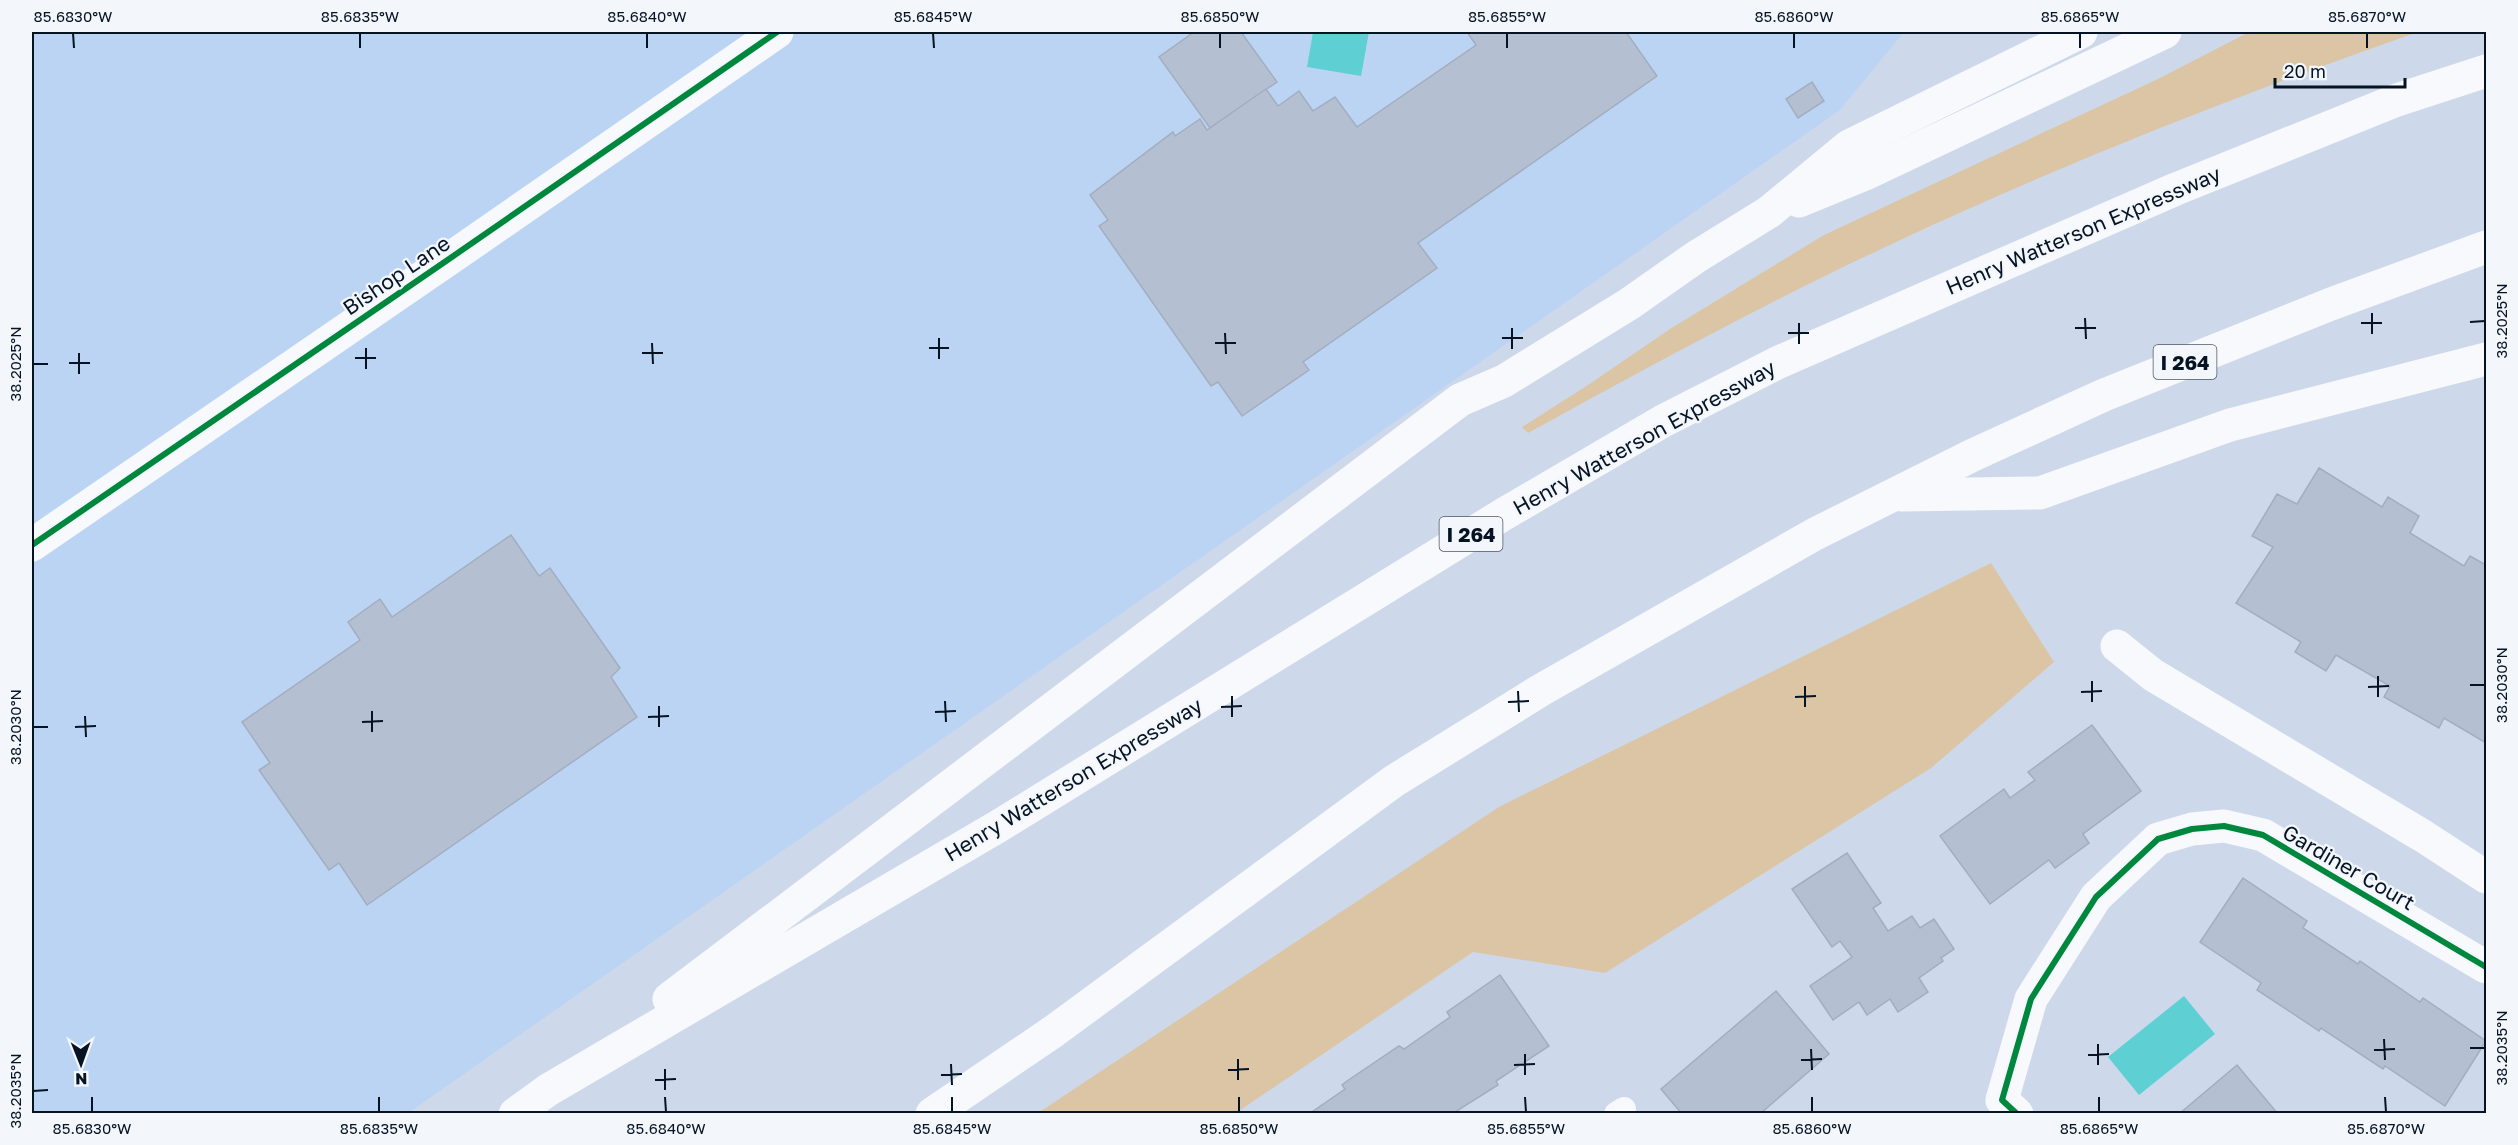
<svg xmlns="http://www.w3.org/2000/svg" width="2518" height="1145" font-family="'Golos Text',sans-serif">
<style>
.built{fill:#bcd4f4}
.green{fill:#dbc5a5}
.water{fill:#5ed0d4}
.building{fill:#b4c0d1;stroke:#a2aebf;stroke-width:1.5}
.lines{fill:none;stroke-linecap:round;stroke-linejoin:round}
.service{stroke:#f8f9fc;stroke-width:24}
.minor{stroke:#f8f9fc;stroke-width:33}
.motorway{stroke:#f8f9fc;stroke-width:33}
.cycleway-casing{stroke:#f3f7fc;stroke-width:10}
.cycleway{stroke:#00873e;stroke-width:6}
.ticks{fill:none;stroke:#051323;stroke-width:2}
.labels{text-anchor:middle;dominant-baseline:central;stroke-width:4.5;stroke-linejoin:round;paint-order:stroke}
.shield{fill:#f3f7fc;stroke:#4c5764;stroke-width:1.5}
.shield-label{font-size:20px;font-weight:bold;fill:#051323}
.street-label{font-size:21px;fill:#051323;stroke:#f3f7fc}
.neatline{fill:none;stroke:#051323;stroke-width:2}
.ticks-label{font-size:15px;text-anchor:middle;fill:#051323}
</style>
<rect width="100%" height="100%" fill="#cdd9ea"/>
<polygon class="built" points="32,32 1904,32 1840,110 407,1114 32,1113"/>
<g class="green">
<path d="M2249 32H2418C2240 94 2065 163 1894 243 1769 301 1648 367 1528 433L1522 427 1585 387 1670 329 1824 235 2158 79Z"/>
<polygon points="1991,563 2054,662 1931,768 1605,973 1473,952 1236,1113 1038,1113 1499,807"/>
</g>
<g class="water">
<polygon points="1313,32 1369,32 1361,76 1307,67"/>
<polygon points="2184,996 2215,1034 2139,1095 2108,1057"/>
</g>
<g class="building">
<polygon points="1194,32 1241,32 1277,82 1210,128 1159,57"/>
<polygon points="1467,32 1626,32 1657,76 1418,243 1437,268 1303,362 1309,370 1242,416 1218,382 1211,386 1099,226 1108,220 1090,195 1173,132 1175,136 1200,119 1207,130 1266,89 1278,106 1299,91 1313,111 1335,97 1357,127 1476,45"/>
<polygon points="1812,82 1824,101 1798,118 1786,99"/>
<polygon points="2319,468 2382,507 2388,497 2419,516 2410,533 2464,566 2470,556 2486,565 2486,743 2444,718 2439,728 2384,697 2390,686 2336,655 2326,671 2295,652 2301,642 2236,603 2273,547 2252,536 2277,494 2297,504"/>
<polygon points="511,535 539,576 550,568 620,668 611,677 637,717 367,905 339,863 329,870 259,770 270,763 242,722 360,640 348,622 380,599 392,617"/>
<polygon points="2092,725 2141,791 2083,834 2089,843 2055,868 2049,860 1990,904 1940,836 2004,789 2010,798 2035,780 2028,772"/>
<polygon points="1847,853 1881,903 1873,908 1888,931 1912,916 1920,928 1934,919 1954,949 1941,958 1943,961 1919,978 1928,992 1898,1012 1890,999 1867,1015 1859,1002 1833,1020 1810,986 1852,957 1840,941 1832,947 1792,889"/>
<polygon points="2243,878 2307,921 2303,928 2358,964 2360,961 2420,1002 2423,998 2486,1041 2445,1106 2385,1066 2383,1069 2321,1028 2319,1031 2292,1013 2257,990 2261,983 2200,942"/>
<polygon points="1500,975 1549,1046 1496,1081 1498,1085 1452,1114 1309,1114 1345,1089 1342,1085 1347,1081 1399,1046 1404,1049 1450,1017 1447,1012"/>
<polygon points="1776,991 1829,1054 1760,1114 1682,1114 1661,1089"/>
<polygon points="2237,1065 2278,1114 2179,1114"/>
</g>
<g class="lines">
<polyline class="service" points="1616,1114 1624,1109"/>
<g class="minor">
<polyline points="32,545 449,259 777,32"/>
<polyline points="2117,646 2153,675 2423,836 2486,877"/>
<polyline points="2017,1114 2002,1100 2031,999 2096,897 2158,839 2192,829 2224,826 2263,835 2486,967"/>
</g>
<g class="motorway">
<polyline points="1799,201 1865,174 2165,32"/>
<polyline points="1902,495 2040,493 2230,425 2486,359"/>
<polyline points="669,999 1460,400 1504,381 1629,304 1696,257 1769,212 1849,146 2081,32"/>
<polyline points="515,1114 548,1090 997,827 1504,514 1663,421 1779,362 2176,189 2397,100 2486,71"/>
<polyline points="932,1114 1054,1031 1394,781 1541,690 1815,534 1973,455 2104,395 2331,304 2486,247"/>
</g>
<defs>
<g id="cycleway">
<polyline points="32,545 449,259 777,32"/>
<polyline points="2017,1114 2002,1100 2031,999 2096,897 2158,839 2192,829 2224,826 2263,835 2486,967"/>
</g>
</defs>
<use href="#cycleway" class="cycleway-casing"/>
<use href="#cycleway" class="cycleway"/>
</g>
<path class="ticks" d="M73 33 74 48M360 33V48M647 33V48M933 33 934 48M1220 33V48M1507 33V48M1794 33V48M2080 33V48M2367 33V48M2372 313V334M2085 318 2086 339M2470 322 2485 321M1799 323V344M2361 323H2382M1512 328V349M2075 328H2096M1225 333 1226 354M1788 333H1809M939 338V359M1502 338H1523M652 343 653 364M1215 343H1236M366 348V369M929 348H949M79 353V374M642 353H663M355 358H376M69 363H90M33 364H48M2378 676V697M2092 681V702M2470 685H2485M1805 686V707M2368 687 2389 686M1518 691 1519 712M2081 692 2102 691M1232 696V717M1795 697 1816 696M945 701 946 722M1508 702 1529 701M659 706V727M1221 707 1242 706M372 711V732M935 712 956 711M85 716 86 737M648 717 669 716M362 722 383 721M33 727H48M75 727 96 726M2384 1039 2385 1060M2098 1044V1065M2470 1048H2485M1811 1049 1812 1070M2374 1050 2395 1049M1525 1054V1075M2088 1055 2109 1054M1238 1059V1080M1801 1060 1822 1059M951 1064 952 1085M1514 1065 1535 1064M665 1069V1090M1228 1070 1249 1069M941 1075 962 1074M655 1080 676 1079M33 1091 48 1090M92 1097V1112M379 1097V1112M665 1097 666 1112M952 1097V1112M1239 1097V1112M1525 1097 1526 1112M1812 1097V1112M2099 1097V1112M2385 1097 2386 1112"/>
<g class="labels">
<g class="shield">
<rect x="2153.5" y="345" width="63" height="34" rx="4.5"/>
<rect x="1439.5" y="517" width="63" height="34" rx="4.5"/>
</g>
<g class="shield-label">
<text x="2185" y="362">I 264</text>
<text x="1471" y="534">I 264</text>
</g>
<g class="street-label">
<text transform="translate(2083 230) rotate(-23)">Henry Watterson Expressway</text>
<text transform="translate(396 275) rotate(-34)">Bishop Lane</text>
<text transform="translate(1644 437) rotate(-29)">Henry Watterson Expressway</text>
<text transform="translate(1073 779) rotate(-31)">Henry Watterson Expressway</text>
<text transform="translate(2349 867) rotate(30)">Gardiner Court</text>
</g>
</g>
<rect width="2518" height="1145" fill="none" stroke="#f3f7fc" stroke-width="66"/>
<g transform="translate(81 1064) rotate(179)" stroke="#f3f7fc" stroke-width="4.5" paint-order="stroke">
<path d="M0-4.5L10 22L0 15L-10 22Z" fill="#051323"/>
<text y="-9" font-size="16" font-weight="bold" text-anchor="middle" fill="#051323">N</text>
</g>
<path d="M2275 78v9h130v-9" fill="none" stroke="#051323" stroke-width="3"/>
<text x="2284" y="78" font-size="18" fill="#051323" stroke="#f3f7fc" stroke-width="4.5" paint-order="stroke">20 m</text>
<rect x="33" y="33" width="2452" height="1079" class="neatline"/>
<g class="ticks-label">
<text x="73" y="22">85.6830°W</text>
<text x="360" y="22">85.6835°W</text>
<text x="647" y="22">85.6840°W</text>
<text x="933" y="22">85.6845°W</text>
<text x="1220" y="22">85.6850°W</text>
<text x="1507" y="22">85.6855°W</text>
<text x="1794" y="22">85.6860°W</text>
<text x="2080" y="22">85.6865°W</text>
<text x="2367" y="22">85.6870°W</text>
<text transform="translate(2502 321) rotate(-90)" y="5">38.2025°N</text>
<text transform="translate(16 364) rotate(-90)" y="5">38.2025°N</text>
<text transform="translate(2502 685) rotate(-90)" y="5">38.2030°N</text>
<text transform="translate(16 727) rotate(-90)" y="5">38.2030°N</text>
<text transform="translate(2502 1048) rotate(-90)" y="5">38.2035°N</text>
<text transform="translate(16 1091) rotate(-90)" y="5">38.2035°N</text>
<text x="92" y="1134">85.6830°W</text>
<text x="379" y="1134">85.6835°W</text>
<text x="666" y="1134">85.6840°W</text>
<text x="952" y="1134">85.6845°W</text>
<text x="1239" y="1134">85.6850°W</text>
<text x="1526" y="1134">85.6855°W</text>
<text x="1812" y="1134">85.6860°W</text>
<text x="2099" y="1134">85.6865°W</text>
<text x="2386" y="1134">85.6870°W</text>
</g>
</svg>
